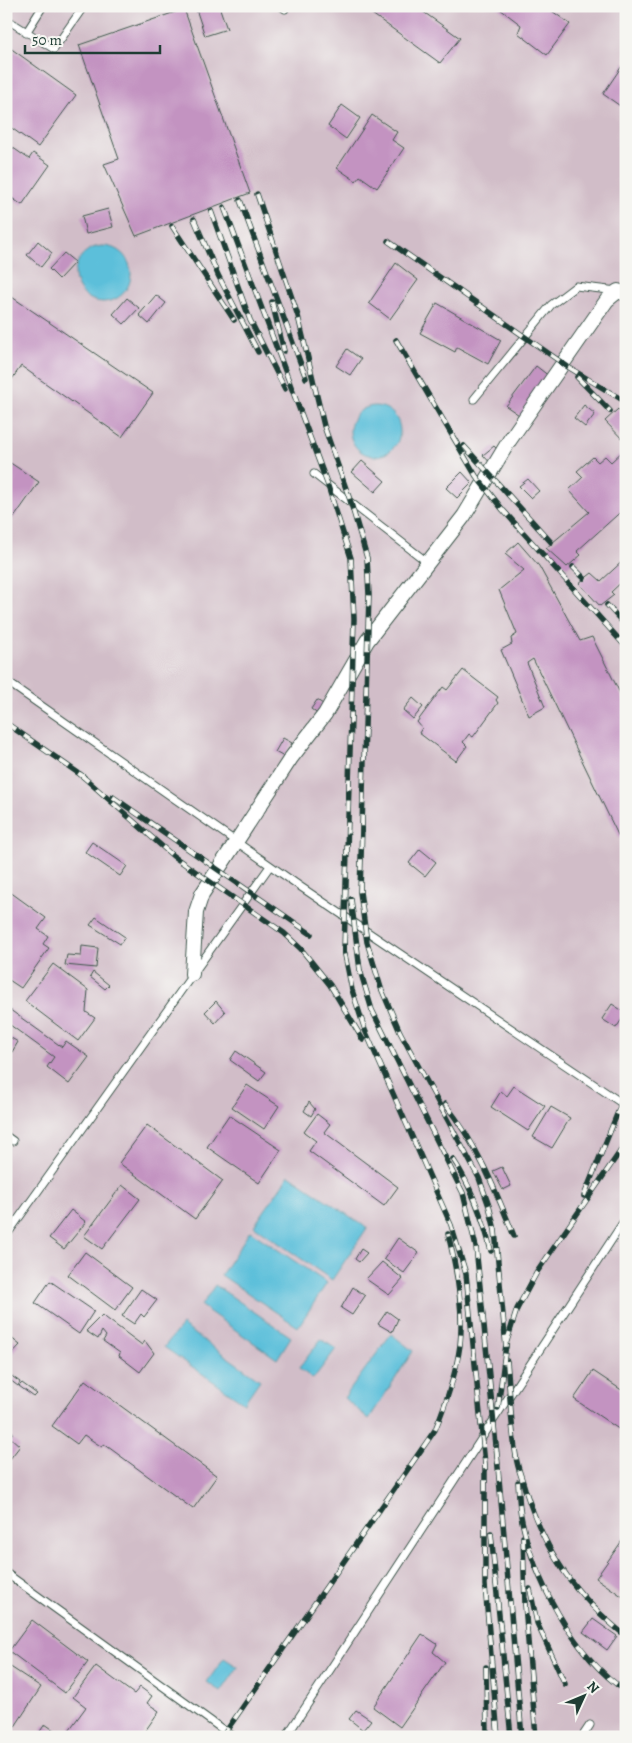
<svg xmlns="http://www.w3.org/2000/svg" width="632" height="1743" font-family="Alegreya,serif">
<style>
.industrial{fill:#d1bdc8}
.water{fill:#5cbfda;stroke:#3e7e87}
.building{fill:#c393c1}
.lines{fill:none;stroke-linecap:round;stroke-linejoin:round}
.lane-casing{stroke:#3f574c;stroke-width:9}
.street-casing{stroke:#3f574c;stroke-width:16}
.lane{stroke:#fff;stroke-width:7}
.street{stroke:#fff;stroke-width:14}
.rail-casing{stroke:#1f3d34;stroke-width:5.5}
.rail{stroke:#f6f6f2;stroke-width:4;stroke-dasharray:11;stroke-linecap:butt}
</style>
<rect width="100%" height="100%" fill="#f6f6f2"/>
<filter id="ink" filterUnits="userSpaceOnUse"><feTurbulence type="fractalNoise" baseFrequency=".02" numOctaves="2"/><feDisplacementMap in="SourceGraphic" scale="10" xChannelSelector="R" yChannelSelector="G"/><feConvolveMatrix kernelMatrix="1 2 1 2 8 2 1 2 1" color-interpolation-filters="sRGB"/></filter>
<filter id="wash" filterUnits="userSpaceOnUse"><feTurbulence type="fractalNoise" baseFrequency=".0096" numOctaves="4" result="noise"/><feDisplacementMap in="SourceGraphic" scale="20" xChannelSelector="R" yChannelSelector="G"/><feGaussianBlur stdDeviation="1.12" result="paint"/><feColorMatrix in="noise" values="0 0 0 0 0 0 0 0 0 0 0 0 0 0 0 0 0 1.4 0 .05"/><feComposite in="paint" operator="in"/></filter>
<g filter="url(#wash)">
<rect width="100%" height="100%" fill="#f2e8d4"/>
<rect class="industrial" x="6" y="6" width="620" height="1731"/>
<g class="water">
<circle cx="103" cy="274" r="28"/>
<circle cx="375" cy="431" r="25"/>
<polygon points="289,1175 367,1228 332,1280 254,1226"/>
<polygon points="250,1231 327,1283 298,1327 221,1275"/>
<polygon points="215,1285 291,1337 277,1359 201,1306"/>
<polygon points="182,1325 260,1380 244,1403 164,1347"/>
<polygon points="391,1334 413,1351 369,1419 344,1398"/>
<polygon points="321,1339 336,1349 313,1379 299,1368"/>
<polygon points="224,1658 238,1667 221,1692 207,1682"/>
</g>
<g id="blocks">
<g class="building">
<polygon points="195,6 219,6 227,29 205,36"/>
<polygon points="361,6 415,6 460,38 440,63"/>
<polygon points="496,6 545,6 570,24 547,55 518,33 521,25"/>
<polygon points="184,9 250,193 136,236 104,164 119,159 79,45"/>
<polygon points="6,45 76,95 38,147 6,124"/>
<polygon points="626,60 626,110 603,94"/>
<polygon points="342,105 360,118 346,139 328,126"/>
<polygon points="372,115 397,132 392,140 404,148 377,188 360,176 356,181 337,168"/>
<polygon points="9,145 29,159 33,153 50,165 22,205 6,194 6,149"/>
<polygon points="108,209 113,227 86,234 82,216"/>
<polygon points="38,241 52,253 41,267 27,255"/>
<polygon points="64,253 75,262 59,279 49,269"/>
<polygon points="396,263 418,280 390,319 369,303"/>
<polygon points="6,293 153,393 122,437 21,366 6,388"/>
<polygon points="156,295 166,303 149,324 139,315"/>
<polygon points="127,298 139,308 124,324 113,314"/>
<polygon points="437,303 501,340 488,364 457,347 455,352 420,333"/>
<polygon points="347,349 361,359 350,375 336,366"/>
<polygon points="536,366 554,380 525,419 506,406"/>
<polygon points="584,405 595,414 585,427 574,418"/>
<polygon points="618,409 626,418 626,443 605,421"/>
<polygon points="494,446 504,457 494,467 483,455"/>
<polygon points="626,448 626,507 577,551 581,555 567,567 546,548 589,512 569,490 583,477 577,471 593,457 598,462 605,456 611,462"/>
<polygon points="6,460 39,482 6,529"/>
<polygon points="362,461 385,481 375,492 352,472"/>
<polygon points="462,472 472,483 457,498 446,488"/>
<polygon points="528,479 539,491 531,498 519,486"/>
<polygon points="518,542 539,566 580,641 592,637 626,705 626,834 619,837 533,659 527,663 545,707 529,716 501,650 512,644 511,638 517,634 499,590 524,570 505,554"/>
<polygon points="626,558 626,578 611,592 614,595 600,606 579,583 592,573 601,581"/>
<polygon points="463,670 498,697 496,700 498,703 473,737 469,734 463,742 467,746 456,761 419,733 422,728 417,722 443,687 447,690"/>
<polygon points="413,698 423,707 413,719 403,710"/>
<polygon points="317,700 326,706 319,715 311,709"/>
<polygon points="283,738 292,743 284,757 275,752"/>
<polygon points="92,842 127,866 120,876 85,852"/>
<polygon points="420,849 436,862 425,876 409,863"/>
<polygon points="6,889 46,918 38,929 48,936 43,944 49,948 21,988 6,978"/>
<polygon points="96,917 125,937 120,944 90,925"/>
<polygon points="82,946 98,948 96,968 65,965 67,955 81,956"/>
<polygon points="53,964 88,990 86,1012 95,1018 78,1041 25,1001"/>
<polygon points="93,972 109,985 105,989 90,977"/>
<polygon points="216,1001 225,1012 215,1023 205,1012"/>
<polygon points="612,1004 626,1013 616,1028 602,1019"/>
<polygon points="6,1007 62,1047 66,1041 89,1057 69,1084 47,1067 54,1057 6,1022"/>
<polygon points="6,1035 18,1042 6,1062"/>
<polygon points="236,1051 266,1072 259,1081 230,1060"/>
<polygon points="247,1085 279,1106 264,1129 232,1107"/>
<polygon points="514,1086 545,1106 528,1131 491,1107 501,1091 507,1096"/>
<polygon points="309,1102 315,1109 311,1116 304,1111"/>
<polygon points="551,1107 570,1118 552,1148 533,1137"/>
<polygon points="317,1114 330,1124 324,1132 398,1187 384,1206 309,1151 316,1141 304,1132"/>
<polygon points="229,1115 281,1150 259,1183 207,1147"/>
<polygon points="147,1125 223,1181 195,1219 119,1163"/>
<polygon points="502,1167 511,1186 503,1190 493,1171"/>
<polygon points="122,1185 140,1199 102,1249 84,1236"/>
<polygon points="71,1210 86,1222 64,1249 49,1238"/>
<polygon points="398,1238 419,1253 404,1273 384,1259"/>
<polygon points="361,1249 367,1253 359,1262 355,1259"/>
<polygon points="85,1252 132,1287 115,1310 68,1275"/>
<polygon points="382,1262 403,1279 389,1295 366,1279"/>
<polygon points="50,1281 94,1311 79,1334 35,1303"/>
<polygon points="353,1287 365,1296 352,1315 341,1308"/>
<polygon points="141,1289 157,1300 144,1317 141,1314 134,1324 122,1316"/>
<polygon points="387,1311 398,1319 392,1332 378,1324"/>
<polygon points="102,1315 142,1345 145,1341 154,1353 140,1372 119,1356 120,1353 103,1341 106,1336 102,1331 98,1339 86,1331"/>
<polygon points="10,1337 20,1345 6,1360 6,1342"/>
<polygon points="593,1371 626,1393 626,1434 574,1399"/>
<polygon points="6,1372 20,1382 18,1386 6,1377"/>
<polygon points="85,1380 217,1476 193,1509 104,1444 102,1447 84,1435 77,1444 52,1426"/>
<polygon points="22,1383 37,1394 34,1397 19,1386"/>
<polygon points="9,1429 13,1432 10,1437 20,1446 6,1464 6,1432"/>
<polygon points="626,1535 626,1599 596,1578"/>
<polygon points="593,1619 617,1636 607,1650 583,1632"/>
<polygon points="32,1620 88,1662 65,1693 9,1651"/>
<polygon points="422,1634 437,1644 433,1652 445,1662 400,1727 373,1707"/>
<polygon points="6,1664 41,1687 8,1737 6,1737"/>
<polygon points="96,1666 134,1694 140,1687 152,1696 147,1703 159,1711 141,1737 64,1737 86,1707 73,1697"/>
<polygon points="356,1710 371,1720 363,1730 349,1719"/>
<polygon points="45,1724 58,1733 56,1737 45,1737 39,1733"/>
</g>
</g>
</g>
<g filter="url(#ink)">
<use href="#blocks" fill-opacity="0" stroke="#3f574c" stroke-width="1"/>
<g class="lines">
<defs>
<g id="lane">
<polyline points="281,6 285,9"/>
<polyline points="6,19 54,49 84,6"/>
<polyline points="26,33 43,6"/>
<polyline points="474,399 551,305 576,286 617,291"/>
<polyline points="314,474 427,562"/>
<polyline points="6,681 301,887 626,1106"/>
<polyline points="6,1136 13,1141"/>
<polyline points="6,1236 270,866"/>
<polyline points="6,1573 233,1737"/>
<polyline points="286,1737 626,1218"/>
<polyline points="582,1737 590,1725"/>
</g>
<polyline id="street" points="192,974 196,912 202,894 291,758 325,714 367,641 464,516 509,441 607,300 618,291 626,294"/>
</defs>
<use href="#lane" class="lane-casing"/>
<use href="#street" class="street-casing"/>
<use href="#lane" class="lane"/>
<use href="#street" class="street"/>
<defs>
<g id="rail">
<polyline points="257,194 298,316 324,426 350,500 367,558 369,595 360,892 367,942 381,988 400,1032 479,1178 489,1206 495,1230 506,1347"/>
<polyline points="240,200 306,378"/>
<polyline points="224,207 327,483 351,558 354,619 344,950 352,990 365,1030 451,1225 466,1274 485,1464 485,1585 498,1737"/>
<polyline points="211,211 250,320 285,389"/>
<polyline points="194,219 218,275 258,352"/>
<polyline points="172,226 234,320"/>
<polyline points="388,241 568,367 626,402"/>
<polyline points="272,302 284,351"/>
<polyline points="396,340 476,476 503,510 626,647"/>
<polyline points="577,377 610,411"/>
<polyline points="464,446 551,542"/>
<polyline points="573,567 584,578"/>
<polyline points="607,605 626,626"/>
<polyline points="6,723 84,777"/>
<polyline points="80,774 173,856 284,933 301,949 330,985 363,1040"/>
<polyline points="113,797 311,934"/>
<polyline points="351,899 360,970 372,1010 463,1193 476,1247 496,1445"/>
<path d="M445 1104C477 1144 495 1189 514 1236"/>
<path d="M453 1159C472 1188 483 1217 491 1251"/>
<polyline points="584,1196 626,1092"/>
<path d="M507 1361C510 1393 511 1425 516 1456 517 1467 522 1478 525 1489 545 1552 574 1595 626 1636"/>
<polyline points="498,1408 506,1344 517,1309 537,1272 626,1143"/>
<polyline points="498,1464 496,1445 522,1737"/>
<path d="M518 1482C519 1493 519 1505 521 1516 532 1576 574 1657 626 1691"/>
<polyline points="491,1533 511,1737"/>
<polyline points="523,1537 525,1605 536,1737"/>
<polyline points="530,1589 537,1623 565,1684"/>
<polyline points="486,1667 487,1737"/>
<path d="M222 1737 435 1430C446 1403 456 1375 460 1345 464 1309 457 1270 448 1234"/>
</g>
</defs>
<use href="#rail" class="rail-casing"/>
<use href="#rail" class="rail"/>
</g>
</g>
<rect width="632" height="1743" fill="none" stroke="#f6f6f2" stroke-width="25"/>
<g transform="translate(584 1696) rotate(46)" stroke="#f6f6f2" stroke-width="4" paint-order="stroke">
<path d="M0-4L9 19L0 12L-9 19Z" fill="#1f3d34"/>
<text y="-8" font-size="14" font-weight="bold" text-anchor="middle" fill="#1f3d34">N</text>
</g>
<path d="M25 45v8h135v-8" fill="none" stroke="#1f3d34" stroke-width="2.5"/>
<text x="32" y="45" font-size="15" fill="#1f3d34" stroke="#f6f6f2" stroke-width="4" paint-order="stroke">50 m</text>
</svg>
